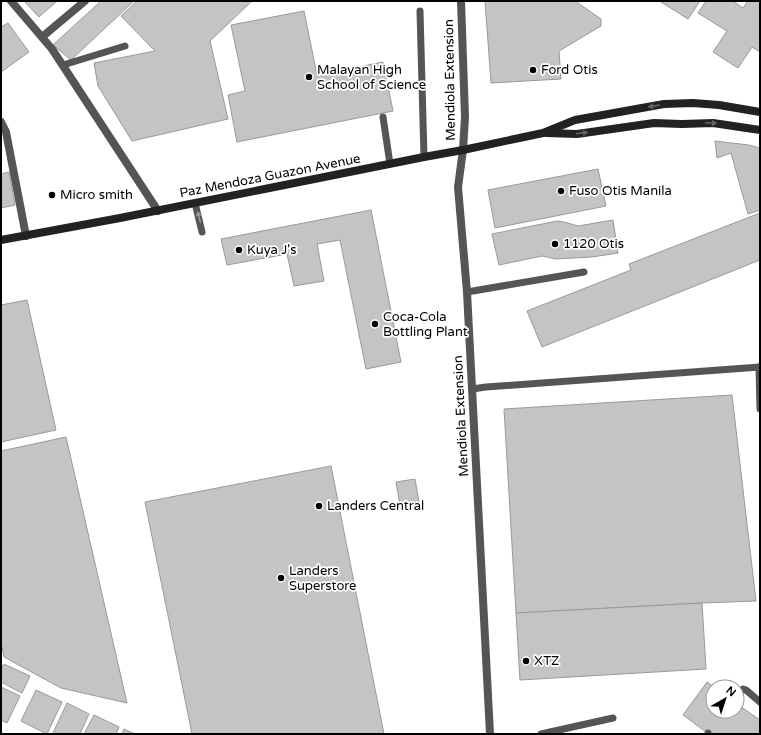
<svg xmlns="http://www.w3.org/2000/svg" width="761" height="735" font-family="'Varela Round',sans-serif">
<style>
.building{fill:#c4c4c4;stroke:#999}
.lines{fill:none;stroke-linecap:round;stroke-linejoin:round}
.service{stroke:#555;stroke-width:7}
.minor{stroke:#555;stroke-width:8}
.secondary{stroke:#222;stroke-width:8}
.oneway{fill:#646464}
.oneway2{fill:#999}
.poi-dot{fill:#000;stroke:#fff;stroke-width:1.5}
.labels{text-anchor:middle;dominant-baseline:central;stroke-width:3.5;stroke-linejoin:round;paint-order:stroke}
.poi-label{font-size:13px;fill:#000;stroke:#fff;text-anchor:start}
.street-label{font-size:13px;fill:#000;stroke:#fff}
</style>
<rect width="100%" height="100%" fill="#fff"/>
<g class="building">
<polygon points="24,1 57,1 39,17"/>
<polygon points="101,1 134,1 71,60 53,45"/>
<polygon points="137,1 252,1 210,41 228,119 132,141 98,86 94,63 155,51 121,16"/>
<polygon points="485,1 575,1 601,19 601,26 559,51 561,79 491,83"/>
<polygon points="662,1 700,1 688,19 661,2"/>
<polygon points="706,1 733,1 743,8 748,1 760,1 760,52 752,47 738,68 713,52 727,31 698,13"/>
<polygon points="304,11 317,75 383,62 393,111 237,142 228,95 245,91 231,25"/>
<polygon points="8,23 29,52 1,72 1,27"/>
<polygon points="715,141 749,145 760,148 760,210 748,214 731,153 717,158"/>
<polygon points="598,169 606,206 495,228 488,190"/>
<polygon points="9,172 15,205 1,208 1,174"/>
<polygon points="371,210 401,362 366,369 340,240 317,244 324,281 294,286 287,254 227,265 221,239"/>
<polygon points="760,213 760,260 542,347 527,311 631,270 629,264"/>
<polygon points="613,220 618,253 592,257 556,259 542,256 499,265 492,234 557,221 564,222 578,226"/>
<polygon points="27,300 56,430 1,442 1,305"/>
<polygon points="732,395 756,601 702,603 516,613 504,409"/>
<polygon points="66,437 127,703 61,688 4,657 1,642 1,451"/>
<polygon points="331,466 384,734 192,734 145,502"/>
<polygon points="415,479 420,508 401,511 396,482"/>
<polygon points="702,603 706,669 520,680 516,613"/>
<polygon points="4,664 30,676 22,693 1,682 1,669"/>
<polygon points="707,682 714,687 713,687 713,711 737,711 737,704 760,720 760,734 709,734 683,715"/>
<polygon points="1,687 20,696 7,723 1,720"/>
<polygon points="36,690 62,702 47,734 21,721"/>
<polygon points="67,703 89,714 80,734 54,734 53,733"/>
<polygon points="94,715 119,727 116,734 84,734"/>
<polygon points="124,729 135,734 122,734"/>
</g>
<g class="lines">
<g class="service">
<polyline points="420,11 424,157"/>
<polyline points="63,65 125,46"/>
<polyline points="383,117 390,164"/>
<polyline points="195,203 202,232"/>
<polyline points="467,292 584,272"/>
<polyline points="759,367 760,409"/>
<polyline points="472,389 486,387 760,367"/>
<polyline points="737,696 743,689 746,690 760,702"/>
<polyline points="541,734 613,718"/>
<polyline points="708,734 708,733"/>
</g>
<g class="minor">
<polyline points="11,1 52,49 158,211"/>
<polyline points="461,1 465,117 463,150 458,187 467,292 490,734"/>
<polyline points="42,37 85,1"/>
<polyline points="1,122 6,132 26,236"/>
</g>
<g class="secondary">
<polyline points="546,133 577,134 654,123 682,124 713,123 760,130"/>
<polyline points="1,240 120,218 424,157 463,150 543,133 575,120 664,104 693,103 719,105 760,112"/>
</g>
</g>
<defs><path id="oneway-solid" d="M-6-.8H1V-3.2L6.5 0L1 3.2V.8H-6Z"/></defs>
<g class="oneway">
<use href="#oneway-solid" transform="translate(654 106) rotate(171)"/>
<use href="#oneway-solid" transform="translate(711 123) rotate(2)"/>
<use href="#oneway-solid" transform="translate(582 133) rotate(-7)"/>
</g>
<use class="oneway2" href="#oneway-solid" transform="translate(199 217) rotate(-104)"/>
<g class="poi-dot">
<circle cx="533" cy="70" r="4"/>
<circle cx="309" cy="77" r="4"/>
<circle cx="561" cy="191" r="4"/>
<circle cx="52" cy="195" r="4"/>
<circle cx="555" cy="244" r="4"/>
<circle cx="239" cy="250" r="4"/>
<circle cx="375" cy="324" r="4"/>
<circle cx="319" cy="506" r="4"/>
<circle cx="281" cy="578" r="4"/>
<circle cx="526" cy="661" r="4"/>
</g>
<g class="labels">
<g class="poi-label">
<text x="317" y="70">Malayan High<tspan x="317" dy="15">School of Science</tspan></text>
<text x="541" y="70">Ford Otis</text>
<text x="569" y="191">Fuso Otis Manila</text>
<text x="60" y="195">Micro smith</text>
<text x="563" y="244">1120 Otis</text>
<text x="247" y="250">Kuya J's</text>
<text x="383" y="317">Coca-Cola<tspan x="383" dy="15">Bottling Plant</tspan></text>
<text x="327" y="506">Landers Central</text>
<text x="289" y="571">Landers<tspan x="289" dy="15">Superstore</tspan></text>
<text x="534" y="661">XTZ</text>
</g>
<g class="street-label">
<text transform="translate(450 80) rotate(-91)">Mendiola Extension</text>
<text transform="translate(270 176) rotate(-11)">Paz Mendoza Guazon Avenue</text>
<text transform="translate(461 416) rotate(-93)">Mendiola Extension</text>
</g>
</g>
<rect width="761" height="735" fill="none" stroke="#000000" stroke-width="4"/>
<g transform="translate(725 699) rotate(39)"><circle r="19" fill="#ffffff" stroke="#999999"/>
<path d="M0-3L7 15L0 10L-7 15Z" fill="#000000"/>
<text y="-6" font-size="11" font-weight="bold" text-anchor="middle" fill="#000000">N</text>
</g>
</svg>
